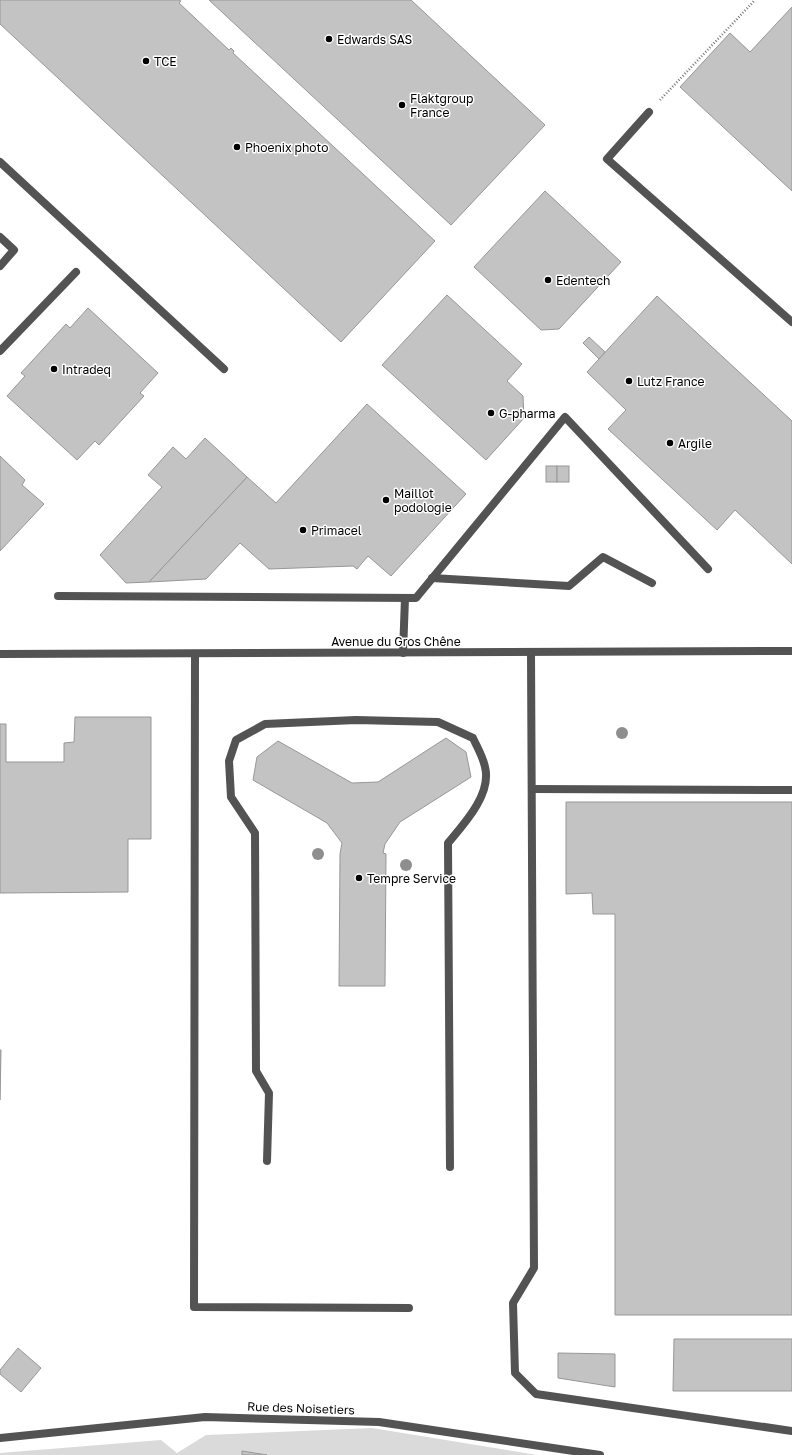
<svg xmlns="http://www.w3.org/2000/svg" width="792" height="1455" font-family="'Golos Text',sans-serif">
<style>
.green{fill:#dadada}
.building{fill:#c3c3c3;stroke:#979797}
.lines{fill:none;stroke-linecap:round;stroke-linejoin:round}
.path{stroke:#757575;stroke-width:2.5;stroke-dasharray:1 2;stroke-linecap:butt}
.service{stroke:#535353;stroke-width:8}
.minor{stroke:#535353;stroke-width:8}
.tree{fill:#8e8e8e}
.poi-dot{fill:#000;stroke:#fff;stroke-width:1.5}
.labels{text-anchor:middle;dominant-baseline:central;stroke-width:3;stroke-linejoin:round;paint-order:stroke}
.poi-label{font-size:12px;fill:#000;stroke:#fff;text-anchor:start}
.street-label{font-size:12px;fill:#000;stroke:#fff}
</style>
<rect width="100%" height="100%" fill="#fff"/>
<polygon class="green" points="372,1428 537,1455 0,1455 0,1453 161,1440 177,1453 206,1435"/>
<g class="building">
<polygon points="0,0 179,0 181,1 179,3 229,50 231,48 234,51 233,53 435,241 341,342 0,24"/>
<polygon points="209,0 411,0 545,125 451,225"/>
<polygon points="792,7 792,191 680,87 730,33 750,52"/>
<polygon points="545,191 621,262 559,329 541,330 474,267"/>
<polygon points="447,295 522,364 507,381 523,396 524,418 486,460 382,365"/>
<polygon points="657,296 792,421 792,564 735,510 717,530 608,429 626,410 587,372"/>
<polygon points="88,308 158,373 140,393 144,396 99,445 95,441 77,460 7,396 25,376 21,373 66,324 70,328"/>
<polygon points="589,337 605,352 599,359 583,343"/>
<polygon points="367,404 466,494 391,576 368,556 357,569 353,566 269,569 240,543 206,579 149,582 247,477 276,503"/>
<polygon points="205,438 247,477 149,582 126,583 100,555 162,487 148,475 173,447 186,459"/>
<polygon points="0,456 25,480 22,485 44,504 0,551"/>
<rect x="546" y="466" width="11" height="16"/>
<rect x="557" y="466" width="12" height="16"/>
<polygon points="75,717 151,717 151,839 128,839 128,892 0,893 0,724 6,724 6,762 64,762 64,743 74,742"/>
<polygon points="446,738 466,752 471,777 400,822 385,844 383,853 386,854 385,986 339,986 340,854 342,843 327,823 253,780 257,757 278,741 352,783 378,782"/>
<polygon points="566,802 792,802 792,1315 615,1315 615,914 593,914 592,893 566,894"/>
<polygon points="0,1050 1,1050 0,1100"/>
<polygon points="674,1339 792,1339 792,1391 673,1391"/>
<polygon points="18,1348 41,1368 21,1392 0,1374 0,1370"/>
<polygon points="558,1353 615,1354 615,1387 558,1378"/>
<polygon points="242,1451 267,1455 242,1455"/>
</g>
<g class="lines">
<polyline class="path" points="660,100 755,0"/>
<g class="service">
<polyline points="649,112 607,159 792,322"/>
<polyline points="0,162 224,369"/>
<polyline points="0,237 14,250 0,266"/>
<polyline points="0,351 76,272"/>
<polyline points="432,578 569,586 603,557 652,583"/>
<polyline points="58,596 416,598 565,417 708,569"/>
<polyline points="531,652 534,1268 513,1303 515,1373 536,1394 792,1431"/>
<polyline points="403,653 405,598"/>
<polyline points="195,654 194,1307 409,1308"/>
<polyline points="532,789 792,790"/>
<path d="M267 1161 269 1093 256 1071 255 833 231 797 229 761 236 740 265 724 356 720 438 722 473 738C477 747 483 757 485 767 492 794 464 824 448 843L450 1167"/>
</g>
<g class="minor">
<polyline points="0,654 792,651"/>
<polyline points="0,1438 205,1417 379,1422 600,1455"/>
</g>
</g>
<g class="tree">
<circle cx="622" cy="733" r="6"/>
<circle cx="318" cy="854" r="6"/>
<circle cx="406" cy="865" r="6"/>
</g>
<g class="poi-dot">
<circle cx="329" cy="39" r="4"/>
<circle cx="146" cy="61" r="4"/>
<circle cx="402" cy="105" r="4"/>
<circle cx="237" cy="147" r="4"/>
<circle cx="548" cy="280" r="4"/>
<circle cx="54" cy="369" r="4"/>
<circle cx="629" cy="381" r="4"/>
<circle cx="491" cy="413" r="4"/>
<circle cx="670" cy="443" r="4"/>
<circle cx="386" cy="500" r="4"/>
<circle cx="303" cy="530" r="4"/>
<circle cx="359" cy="878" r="4"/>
</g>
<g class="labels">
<g class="poi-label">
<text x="337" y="39">Edwards SAS</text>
<text x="154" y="61">TCE</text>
<text x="410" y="98">Flaktgroup<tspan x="410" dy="14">France</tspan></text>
<text x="245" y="147">Phoenix photo</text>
<text x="556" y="280">Edentech</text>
<text x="62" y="369">Intradeq</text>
<text x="637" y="381">Lutz France</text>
<text x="499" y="413">G-pharma</text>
<text x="678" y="443">Argile</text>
<text x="394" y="493">Maillot<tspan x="394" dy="14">podologie</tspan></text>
<text x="311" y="530">Primacel</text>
<text x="367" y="878">Tempre Service</text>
</g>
<g class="street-label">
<text x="396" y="641">Avenue du Gros Chêne</text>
<text transform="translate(301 1408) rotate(2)">Rue des Noisetiers</text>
</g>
</g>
</svg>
